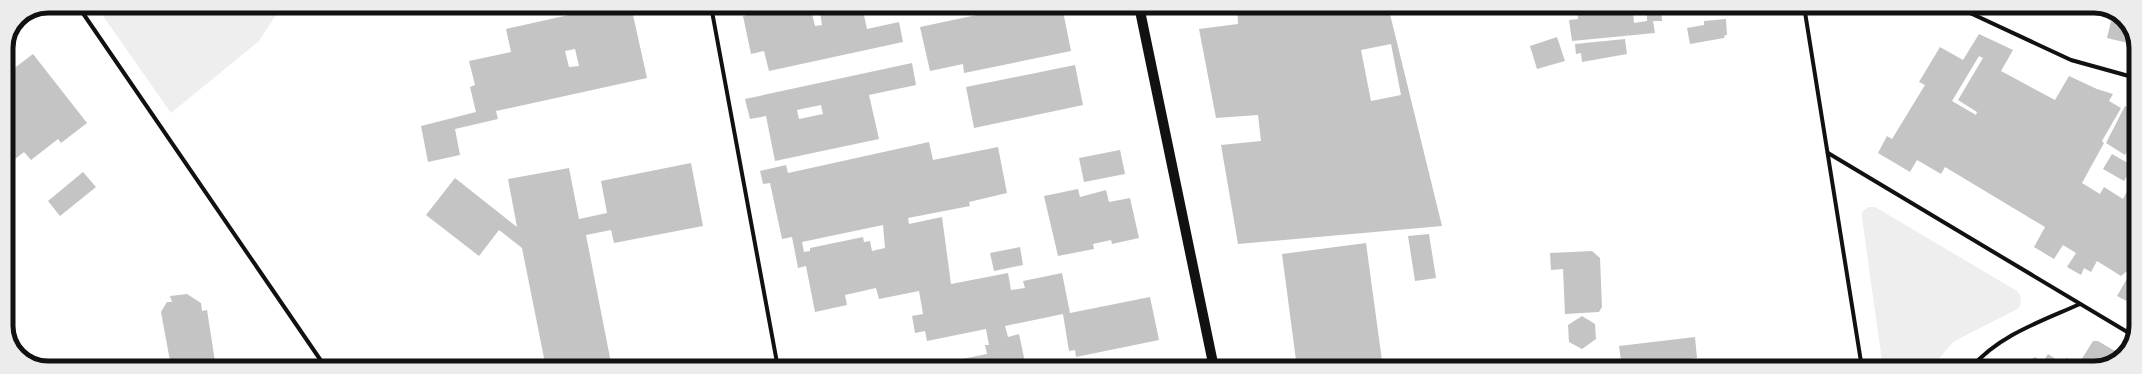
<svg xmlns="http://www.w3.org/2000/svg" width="2142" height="374" font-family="Mulish,sans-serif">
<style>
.green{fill:#eee}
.building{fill:#c4c4c4;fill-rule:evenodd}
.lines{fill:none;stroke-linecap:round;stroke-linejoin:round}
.minor{stroke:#111;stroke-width:4}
.primary{stroke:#111;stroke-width:10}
.rim{fill:none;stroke:#111;stroke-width:5}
</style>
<rect width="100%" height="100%" fill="#fff"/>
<g class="green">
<polygon points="96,6 282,6 259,41 171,113"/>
<polygon points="1868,207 1875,207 2017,291 2021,297 2020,306 2017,309 1953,342 1931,368 1883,368 1862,218 1862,212"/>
</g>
<g class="building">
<path d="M609 6H631L647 78 496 111 498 119 455 129 460 155 428 162 421 126 476 112 470 87 475 85 469 61 511 52 506 29ZM575 49 579 66 569 67 565 51Z"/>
<polygon points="727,6 745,6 745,7 728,10"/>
<polygon points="789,6 810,6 815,26 822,25 819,6 862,6 867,29 899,22 903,42 769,71 764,51 751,54 743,16"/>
<polygon points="929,6 970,6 970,7 931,15"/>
<polygon points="1019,6 1062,6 1071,51 964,73 963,64 930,71 920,27"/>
<path d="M1237 6H1388L1442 226 1238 244 1221 145 1261 141 1258 115 1216 118 1199 29 1238 24ZM1391 44 1401 95 1371 101 1361 50Z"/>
<polygon points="1565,6 1629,6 1629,10 1633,10 1634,23 1647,21 1647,8 1641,8 1641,6 1661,6 1662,21 1653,21 1655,33 1572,41 1569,20 1578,19 1577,7 1565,9"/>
<polygon points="2119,16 2124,18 2136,45 2107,38 2111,21 2117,22"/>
<polygon points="1726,19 1727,35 1725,35 1724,38 1690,44 1687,28 1704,25 1704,21"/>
<path d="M1979 34 2013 50 2001 71 2055 100 2069 76 2097 89 2113 94 2109 101 2121 108 2102 141 2104 143 2082 183 2100 194 2104 187 2123 199 2131 184 2136 187V263L2130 272 2127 271 2121 276 2097 261 2091 272 2084 268 2081 275 2067 267 2076 253 2063 245 2054 259 2034 247 2045 227 1945 167 1941 174 1917 160 1910 172 1878 153 1887 136 1892 139 1925 85 1919 82 1940 47 1963 60ZM1979 56 1983 58 1958 100 1977 112 1976 115 1952 101Z"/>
<polygon points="1557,37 1565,61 1537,69 1530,46"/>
<polygon points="1625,39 1627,54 1582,62 1581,53 1576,54 1575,44"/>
<polygon points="33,54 87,123 61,143 58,139 31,160 24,152 6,166 6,86 13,81 8,73"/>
<path d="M912 63 916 85 869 95 879 139 775 161 766 116 750 119 745 99ZM821 105 823 114 799 119 797 110Z"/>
<polygon points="1075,65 1083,105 974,128 966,87"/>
<polygon points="2125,106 2135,112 2136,110 2136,150 2130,147 2125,155 2106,143"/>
<path d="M929 142 933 160 998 147 1007 193 969 202 970 206 908 218 909 224 942 217 951 284 1008 273 1011 290 1025 288 1023 281 1062 273 1070 313 1150 297 1159 340 1076 357 1075 350 1069 351 1063 314 1005 326 1008 337 1019 334 1026 367 927 368V366L987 354 985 345H989L986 329 927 341 925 331 915 333 912 316 923 314 919 291 879 299 876 288 845 295 847 305 815 312 806 266 798 268 792 237 782 239 770 183 763 184 760 171 786 165 788 173ZM883 225 885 248 872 251 870 241 864 242 863 237 810 248V251L804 252 802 242Z"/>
<polygon points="1120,150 1125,174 1084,182 1079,158"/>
<polygon points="2112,154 2133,166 2124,181 2103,169"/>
<polygon points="691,163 703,226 614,243 611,230 586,235 612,368 546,368 522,248 499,230 479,256 426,215 455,178 517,227 508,179 569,168 579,219 607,213 601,181"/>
<polygon points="83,172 96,187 60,216 48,201"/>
<polygon points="1078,189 1080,197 1106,190 1109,202 1130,198 1139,238 1112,244 1111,240 1093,244 1094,249 1058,256 1044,196"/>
<polygon points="1429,234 1436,278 1415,281 1408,236"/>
<polygon points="1366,243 1383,368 1297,368 1282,254"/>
<polygon points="1020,247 1023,265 994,271 990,253"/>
<polygon points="1592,251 1600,258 1602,307 1599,312 1565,314 1563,269 1551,270 1550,253"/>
<polygon points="2129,275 2136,279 2136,306 2117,296"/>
<polygon points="187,294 201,303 202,311 207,310 216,368 163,368 170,361 161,312 167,302 172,302 170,296"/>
<polygon points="1582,316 1595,324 1596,339 1582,349 1569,342 1568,325"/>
<polygon points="1695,337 1697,358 1622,367 1619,346"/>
<polygon points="2093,341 2098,341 2120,354 2123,356 2122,358 2094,368 2014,368 2035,357 2043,362 2048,354 2060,362 2067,358 2078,365"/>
</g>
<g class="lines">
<g class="minor">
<polyline points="78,6 326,368"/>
<polyline points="711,6 778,368"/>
<polyline points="1804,6 1862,368"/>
<polyline points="1955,6 2071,60 2136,78"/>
<polyline points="1828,153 2134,336"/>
<path d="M1971 368C1999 335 2042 321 2080 304"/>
</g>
<polyline class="primary" points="1139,6 1214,368"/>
</g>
<path d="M0 0H2142V374H0ZM48 13H2094A35 35 0 0 1 2129 48V326A35 35 0 0 1 2094 361H48A35 35 0 0 1 13 326V48A35 35 0 0 1 48 13Z" fill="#ececec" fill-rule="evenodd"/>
<path class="rim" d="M48 13H2094A35 35 0 0 1 2129 48V326A35 35 0 0 1 2094 361H48A35 35 0 0 1 13 326V48A35 35 0 0 1 48 13Z"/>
</svg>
